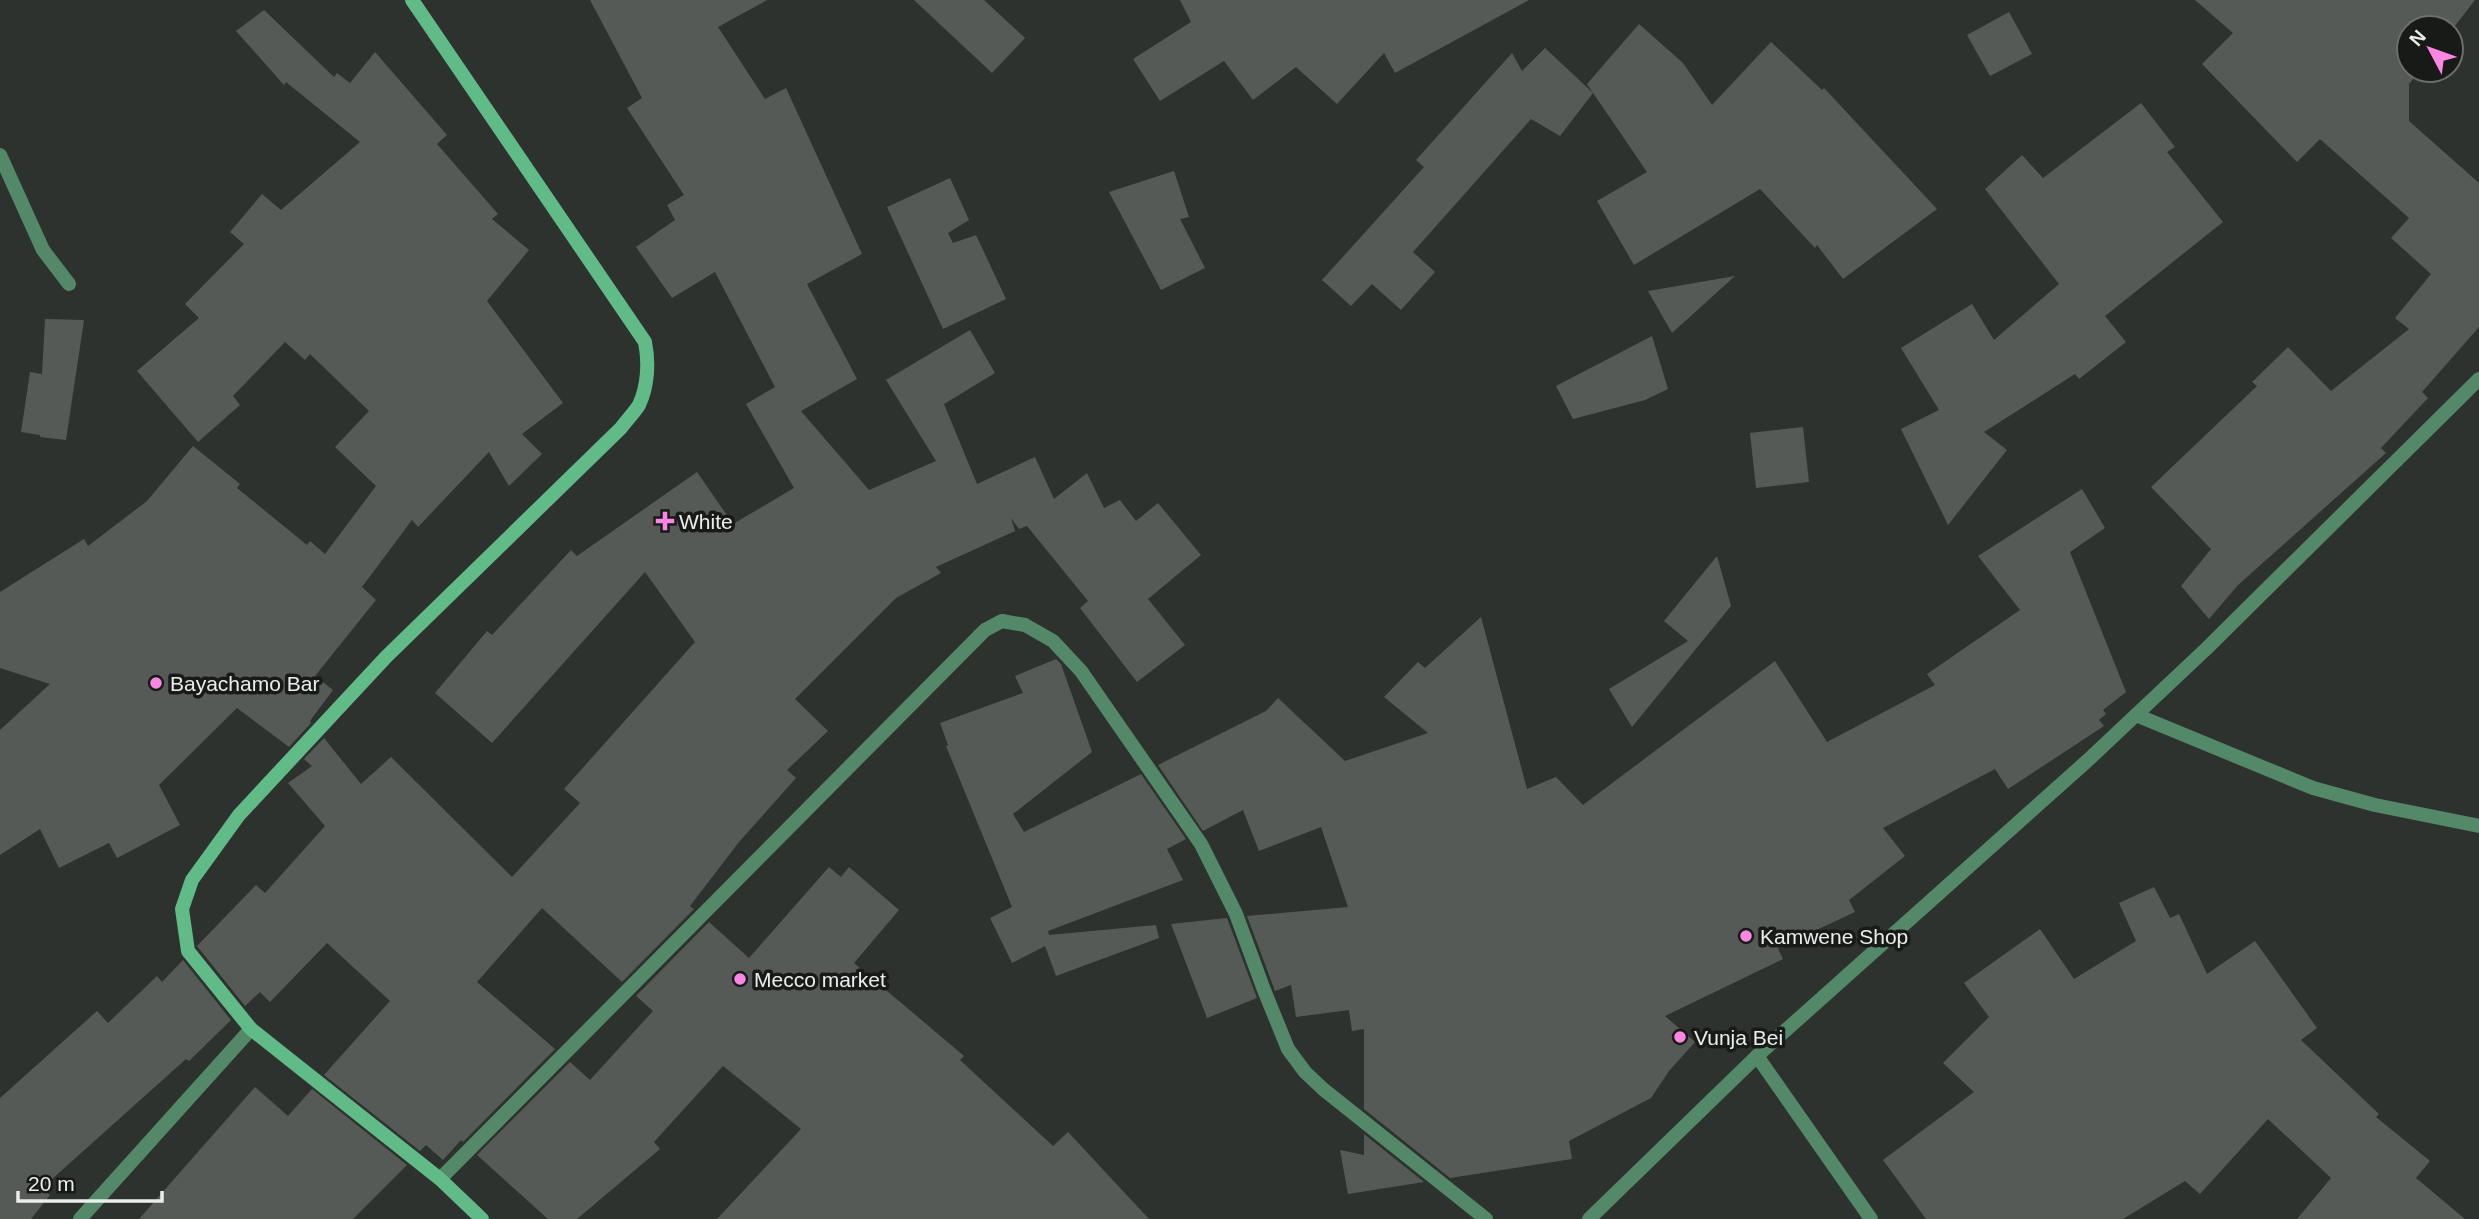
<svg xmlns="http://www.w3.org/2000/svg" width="2479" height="1219" font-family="Helvetica,sans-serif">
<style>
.building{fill:#565a57}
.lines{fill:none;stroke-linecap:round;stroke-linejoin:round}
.street{stroke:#538968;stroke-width:14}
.secondary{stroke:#60bb86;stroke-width:14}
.poi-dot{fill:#fd86e2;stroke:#181a18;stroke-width:2.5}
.labels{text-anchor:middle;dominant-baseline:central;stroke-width:7;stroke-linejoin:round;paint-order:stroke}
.poi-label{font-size:21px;fill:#ebedec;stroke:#181a18;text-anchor:start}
</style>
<rect width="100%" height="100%" fill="#2e322f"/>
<g class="building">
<polygon points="590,0 767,0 718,27 765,99 786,88 862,254 807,284 857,379 801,411 869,490 936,461 886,380 970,330 995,373 944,404 977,484 1035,457 1054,499 1087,473 1104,508 1120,500 1136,521 1158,503 1201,555 1148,599 1185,645 1137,682 1080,608 1088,601 1027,526 1019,529 1011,518 1015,531 936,567 941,573 896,598 795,699 828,731 787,770 796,778 739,842 690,906 694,909 622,982 542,908 477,982 555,1049 463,1142 461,1140 443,1160 426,1145 420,1151 324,1075 390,1001 327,943 270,1002 260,992 245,1006 197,946 256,885 265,893 325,826 288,783 312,766 304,759 324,738 361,784 391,757 512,877 580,803 564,789 695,642 645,572 492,743 435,693 487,631 492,635 571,550 577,556 697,472 733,524 794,488 746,404 775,387 715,272 672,298 636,247 675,220 667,205 684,195 627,108 642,98"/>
<polygon points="914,0 984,0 1025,38 992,73"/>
<polygon points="1180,0 1529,0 1395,73 1384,53 1337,104 1296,67 1253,100 1224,61 1160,101 1133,59 1191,22"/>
<polygon points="2195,0 2475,0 2451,31 2451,28 2409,28 2409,70 2420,70 2409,84 2409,121 2479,183 2479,327 2422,392 2428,398 2381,448 2386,453 2238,585 2209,619 2181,586 2211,549 2151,487 2257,386 2252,382 2288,347 2331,391 2409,329 2395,318 2431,274 2391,238 2409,218 2320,139 2297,162 2202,64 2233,33"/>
<polygon points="264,10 334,77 337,73 350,83 375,52 447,135 437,144 498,214 492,219 529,250 487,301 563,403 522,434 542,454 509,486 489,452 418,527 412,520 362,587 376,600 315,676 333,690 310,721 311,723 289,747 237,708 159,785 180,825 117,858 109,843 59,868 40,829 0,855 0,730 50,684 0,668 0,592 84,539 88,546 147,501 193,446 240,484 237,488 307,545 310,541 325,554 376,486 335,447 369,411 310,354 305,360 285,342 233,396 240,405 198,442 137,371 199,318 185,304 244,244 230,232 262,194 281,210 360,142 286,82 284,85 236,31"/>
<polygon points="2009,12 2032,54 1990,76 1967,35"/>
<polygon points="1639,24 1683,63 1712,105 1771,42 1822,90 1824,88 1937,209 1843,279 1817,245 1815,248 1760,189 1634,265 1597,201 1647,172 1587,84"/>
<polygon points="1545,48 1593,93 1560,136 1531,119 1413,252 1435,272 1401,310 1372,284 1351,306 1322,280 1424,167 1416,160 1512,53 1522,71"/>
<polygon points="2141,103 2175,147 2167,152 2223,222 2105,316 2126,342 2079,379 2075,374 1984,432 2007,450 1948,525 1901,429 1939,410 1901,348 1972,304 1994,340 2059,284 1985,189 2022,155 2043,178"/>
<polygon points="1174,171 1189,217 1180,219 1205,268 1161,290 1109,192"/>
<polygon points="950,178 969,220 948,233 953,243 976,235 1006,299 943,329 887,207"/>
<polygon points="1735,276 1672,333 1648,291"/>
<polygon points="45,319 84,320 66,440 40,437 40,435 21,432 30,372 42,374"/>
<polygon points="1652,336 1668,389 1645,400 1573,419 1556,386"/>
<polygon points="1803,427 1809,482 1756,488 1750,433"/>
<polygon points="2082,489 2105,528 2070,552 2126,692 2103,710 2106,714 2099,720 2104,726 2008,789 1995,769 1883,828 1905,856 1849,900 1855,912 1778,948 1783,959 1665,1016 1695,1042 1669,1071 1651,1098 1569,1141 1572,1159 1450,1178 1364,1109 1364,1029 1352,1031 1349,1010 1296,1017 1291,985 1275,991 1247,916 1348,907 1321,827 1259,851 1243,810 1203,831 1158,765 1266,711 1278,698 1345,761 1428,733 1384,697 1418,662 1425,668 1481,617 1527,789 1556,777 1583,805 1775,661 1827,742 1935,685 1927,674 2020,610 1978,556"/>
<polygon points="1717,556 1731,606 1632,727 1609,689 1688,641 1664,621"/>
<polygon points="1056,659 1061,664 1092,752 1013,814 1024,832 1141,774 1186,839 1167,849 1183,880 1048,931 1049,935 1156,925 1159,938 1056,976 1045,946 1012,963 990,918 1012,907 946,746 948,745 940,723 1023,693 1015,676"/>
<polygon points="829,867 841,877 849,867 899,910 854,963 964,1056 960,1060 1053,1146 1068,1132 1149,1219 717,1219 801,1129 723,1066 654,1142 660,1149 577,1219 548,1219 477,1155 570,1062 590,1080 653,1011 636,996 709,922 749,958"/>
<polygon points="2154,887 2170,918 2179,914 2207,974 2255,941 2317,1028 2301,1040 2379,1114 2376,1117 2430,1161 2416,1178 2465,1219 2297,1219 2331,1178 2268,1119 2200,1194 2185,1181 2123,1219 1926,1219 1883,1160 1974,1092 1943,1063 1989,1017 1964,983 2040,929 2074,979 2136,941 2119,903"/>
<polygon points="1227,918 1257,998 1207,1018 1171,924"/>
<polygon points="183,960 231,1020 189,1061 186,1059 42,1188 50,1195 31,1219 0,1219 0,1098 97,1011 108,1023 157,976 162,982"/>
<polygon points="255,1087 288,1116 312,1089 407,1165 353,1219 139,1219"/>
<polygon points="1364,1134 1424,1182 1348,1194 1340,1150 1364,1155"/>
</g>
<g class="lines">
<g class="street">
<polyline points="0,155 43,250 69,284"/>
<polyline points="2136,715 2313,788 2375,805 2479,826"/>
<polyline points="1757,1056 1871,1219"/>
<polyline points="440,1179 985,630 1002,621 1025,625 1053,641 1081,671 1201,844 1236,914 1264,990 1288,1049 1305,1072 1323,1089 1486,1219"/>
<polyline points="80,1219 251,1029"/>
<polyline points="1589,1219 1757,1056 2087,761 2206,649 2479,379"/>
</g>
<path class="secondary" d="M412 0 645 342C649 362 648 386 639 405 634 413 626 421 621 428L386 657 239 815 192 880 182 909 188 951 251 1029 440 1179 482 1219"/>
</g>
<g class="poi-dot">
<path d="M661.5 510.5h7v7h7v7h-7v7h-7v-7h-7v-7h7z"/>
<circle cx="156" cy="683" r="7"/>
<circle cx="1746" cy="936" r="7"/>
<circle cx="740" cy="979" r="7"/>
<circle cx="1680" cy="1037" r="7"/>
</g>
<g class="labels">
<g class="poi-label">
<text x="679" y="521">White</text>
<text x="170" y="683">Bayachamo Bar</text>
<text x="1760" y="936">Kamwene Shop</text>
<text x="754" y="979">Mecco market</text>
<text x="1694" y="1037">Vunja Bei</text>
</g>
</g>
<g transform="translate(2430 49) rotate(311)"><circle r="33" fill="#181a18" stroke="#6c6e6d" stroke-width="2"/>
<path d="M0-5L12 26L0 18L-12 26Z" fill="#fd86e2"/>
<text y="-10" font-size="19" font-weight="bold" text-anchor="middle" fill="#ebedec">N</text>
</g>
<path d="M18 1191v10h144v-10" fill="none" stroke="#ebedec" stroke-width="3.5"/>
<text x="28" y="1191" font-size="21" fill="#ebedec" stroke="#181a18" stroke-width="5" paint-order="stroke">20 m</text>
</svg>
